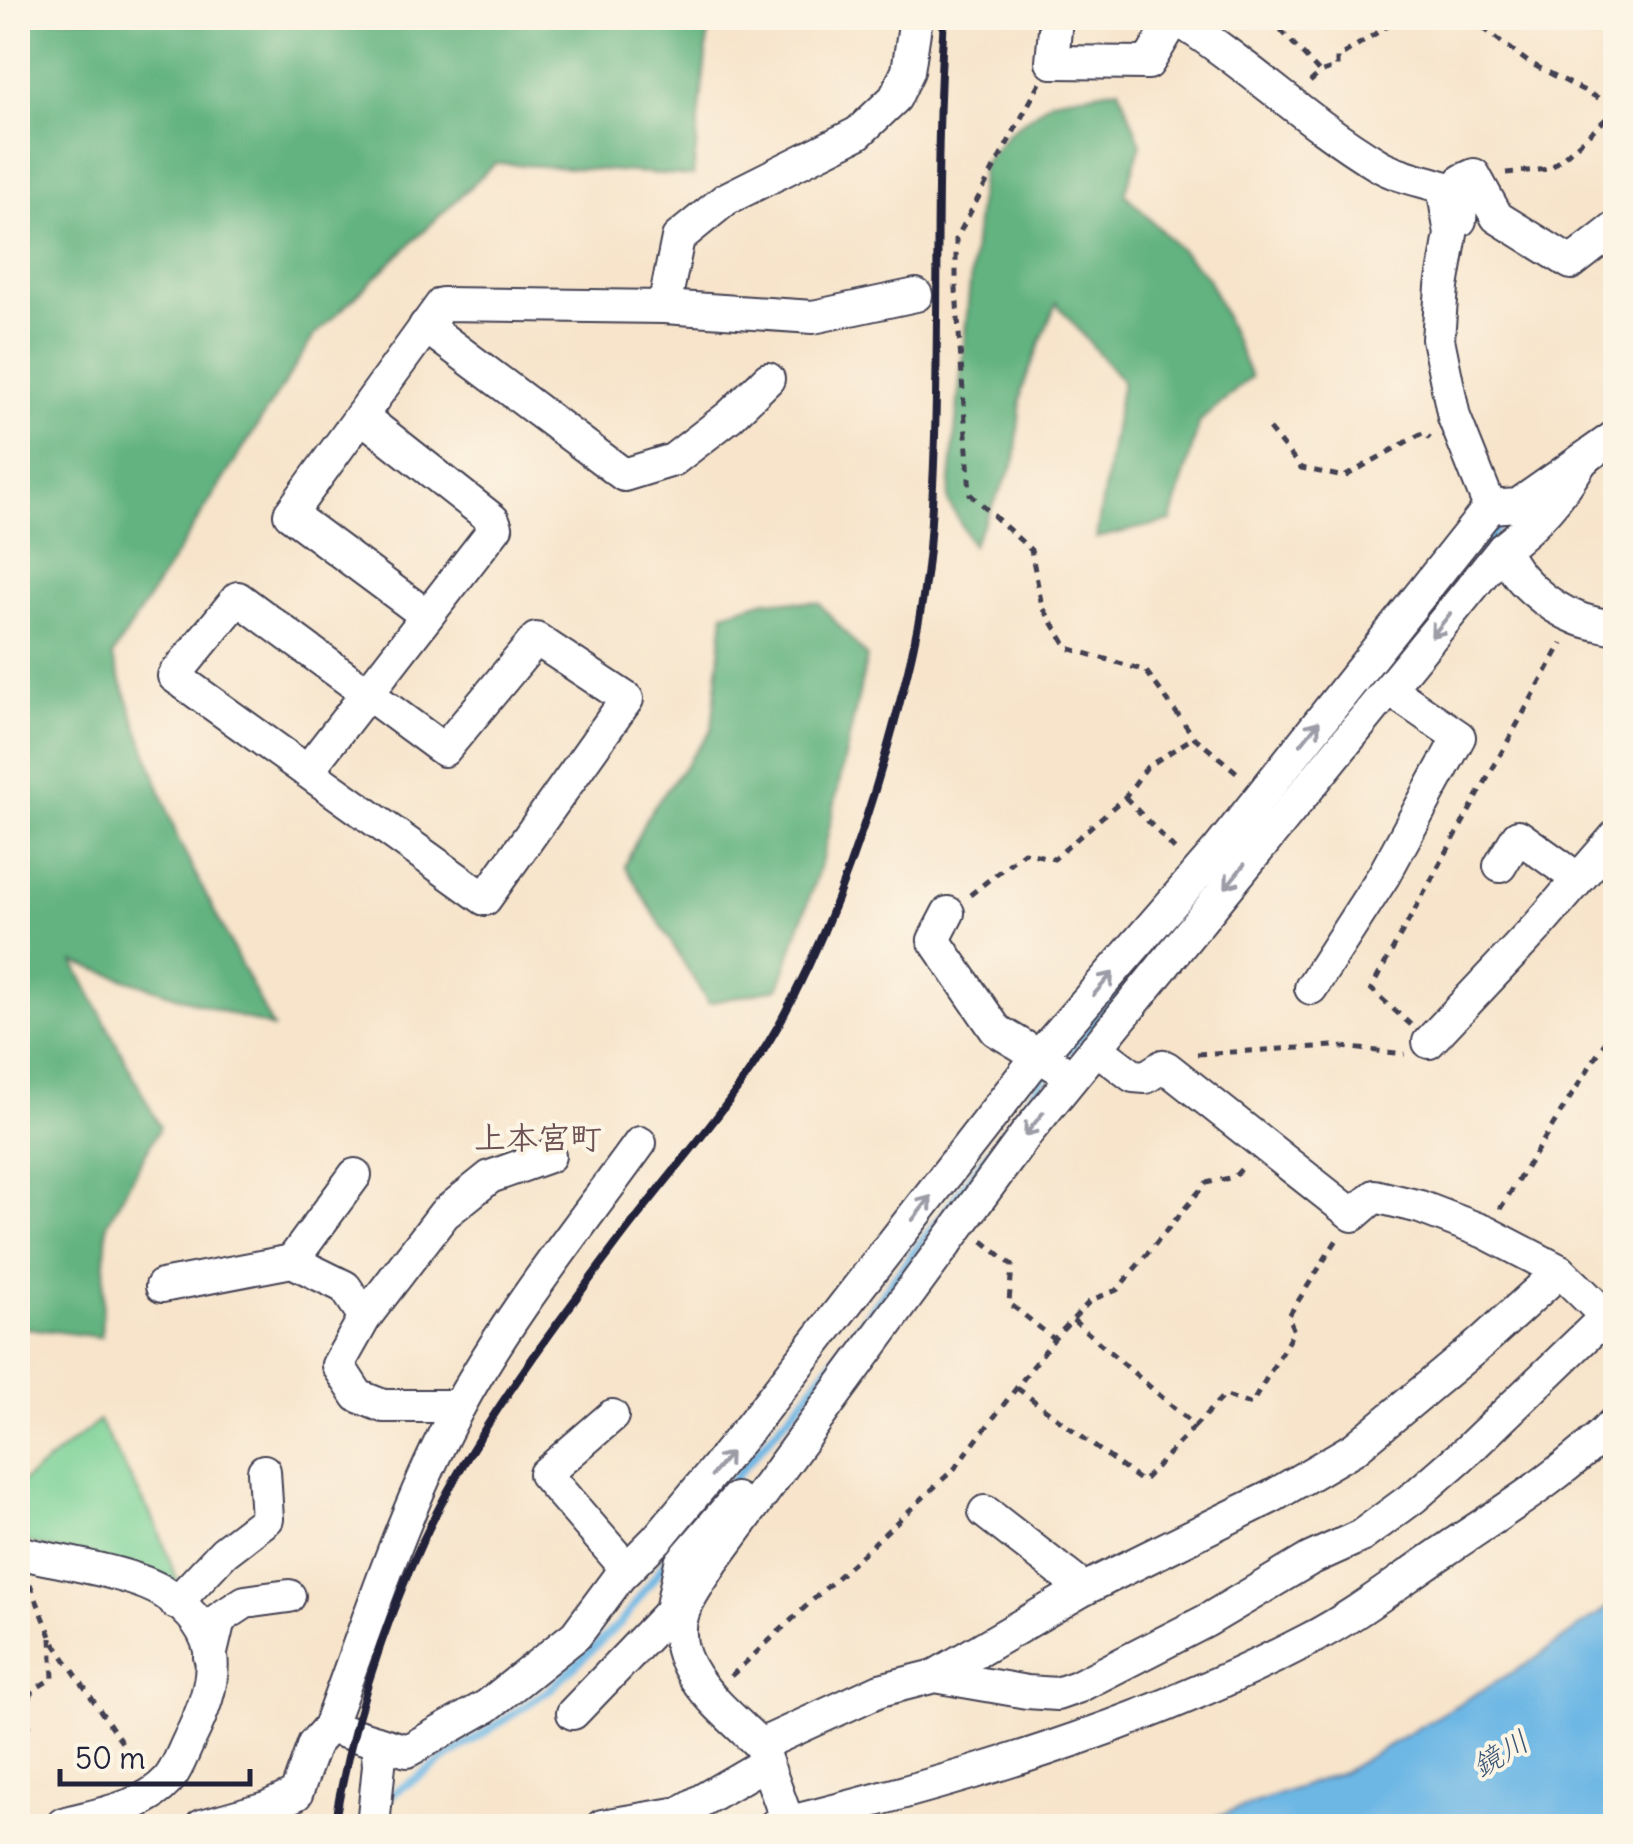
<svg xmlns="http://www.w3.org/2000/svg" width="1633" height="1844" font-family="Delius,'Klee One',sans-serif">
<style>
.green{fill:#79d196;stroke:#4e7a68;stroke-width:2.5}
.forest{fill:#62b37f;stroke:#426a5d;stroke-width:2.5}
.water{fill:#6db7e5;stroke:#486c90;stroke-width:2.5}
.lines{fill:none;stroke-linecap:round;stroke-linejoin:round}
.stream{stroke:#6db7e5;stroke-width:8}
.minor-casing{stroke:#423f51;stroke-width:36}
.path{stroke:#423f51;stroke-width:5;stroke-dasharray:8 8;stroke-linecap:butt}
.minor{stroke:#fff;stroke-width:32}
.rail{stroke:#22223b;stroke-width:8}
.oneway{stroke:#9c9ca7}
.labels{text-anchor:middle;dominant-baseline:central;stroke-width:8;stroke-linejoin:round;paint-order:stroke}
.water-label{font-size:30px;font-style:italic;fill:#3c5676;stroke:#fcf5e5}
.quarter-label{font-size:32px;font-weight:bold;fill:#6e5356;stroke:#fcf5e5}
</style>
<rect width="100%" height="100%" fill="#fcf5e5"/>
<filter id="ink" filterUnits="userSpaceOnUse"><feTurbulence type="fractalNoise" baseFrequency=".01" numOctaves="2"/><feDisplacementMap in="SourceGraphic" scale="20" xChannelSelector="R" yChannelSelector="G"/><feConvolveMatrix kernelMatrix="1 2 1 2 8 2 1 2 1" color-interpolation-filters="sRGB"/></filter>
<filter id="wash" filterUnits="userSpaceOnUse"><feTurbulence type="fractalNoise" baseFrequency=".0048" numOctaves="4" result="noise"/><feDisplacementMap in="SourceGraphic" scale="40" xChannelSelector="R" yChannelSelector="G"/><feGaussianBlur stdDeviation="2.25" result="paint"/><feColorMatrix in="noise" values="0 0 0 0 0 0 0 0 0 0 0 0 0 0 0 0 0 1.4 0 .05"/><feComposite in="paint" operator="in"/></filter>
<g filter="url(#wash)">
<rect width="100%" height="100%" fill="#f7e4cb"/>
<polygon class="green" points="99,1421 157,1526 179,1585 23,1541 18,1529 18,1485"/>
<g class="forest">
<polygon points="18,18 710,18 693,176 495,163 314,336 112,656 178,839 273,1028 74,962 160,1127 107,1224 101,1337 18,1327"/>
<polygon points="1119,88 1141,144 1125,194 1208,278 1251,377 1200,421 1171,521 1096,538 1122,381 1056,303 1022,389 1015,462 972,545 948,501 982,165 1008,133 1052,100"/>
<polygon points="766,600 819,603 867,657 823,857 779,988 708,1003 625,866 646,818 712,729 724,613"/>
</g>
<polygon class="water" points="1615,1602 1615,1826 1189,1826 1345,1771 1533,1660"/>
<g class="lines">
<g class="stream">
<polyline points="1478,554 1500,523"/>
<polyline points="1061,1059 1131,980"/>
<polyline points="722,1492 806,1396 1048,1073"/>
<polyline points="391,1795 549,1690 623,1620 669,1557"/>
</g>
</g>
</g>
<g filter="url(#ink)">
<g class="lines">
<defs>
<g id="minor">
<polyline points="1056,18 1052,62 1148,63 1175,18"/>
<path d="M1175 18C1245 61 1305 121 1377 164 1396 176 1422 180 1443 187L1451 234 1442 287 1438 339 1454 417 1490 507"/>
<polyline points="1460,220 1463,180 1474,175 1497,217 1571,263 1616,228"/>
<polyline points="664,307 813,317 916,295"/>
<polyline points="425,326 624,475 673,460 730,416 768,379"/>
<polyline points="361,416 290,514 427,616"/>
<path d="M1582 460C1560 497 1537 523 1503 549L1027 1133 713 1561C703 1578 687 1597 682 1616 667 1669 728 1713 760 1745L880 1690 935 1676 1027 1692 1057 1694 1077 1687 1206 1621 1310 1559 1361 1536 1414 1497 1468 1450 1616 1307"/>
<path d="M1503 549C1515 579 1547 606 1577 618 1588 623 1603 625 1616 628"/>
<polygon points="238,598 444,750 536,639 627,699 485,899 174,676"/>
<polyline points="307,771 496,527 493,520 361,416 442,304 664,307 678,238 726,199 858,133 895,98 908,71 916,18"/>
<polyline points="1500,866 1518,836 1578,879"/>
<polyline points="948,913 934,940 996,1030 1056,1066"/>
<polyline points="1311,988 1384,875 1459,737 1389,689"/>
<polyline points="1429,1042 1539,925 1616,836"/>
<polyline points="1096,1048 1133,1076 1146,1077 1163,1066 1167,1068 1353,1215 1375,1196 1420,1207 1485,1232 1560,1271 1606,1316"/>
<polyline points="292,1261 355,1175"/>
<polyline points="162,1286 292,1261 345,1287 365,1317 338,1365 358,1396 383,1406 459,1406"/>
<polyline points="365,1317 444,1214 490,1177 549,1156"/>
<polyline points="612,1416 545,1474 627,1569"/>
<polyline points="985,1512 1084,1589"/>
<path d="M18 1552C57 1562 133 1572 165 1593 228 1634 218 1682 189 1740 183 1752 177 1770 168 1780 142 1809 98 1814 63 1824V1826"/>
<polyline points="176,1603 224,1552 267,1519 264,1471"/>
<polyline points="677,1615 671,1611 681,1563 736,1499"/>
<polyline points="210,1657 219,1619 245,1602 289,1596"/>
<polyline points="935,1676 1084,1589 1273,1496 1355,1448 1481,1343 1560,1271"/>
<polyline points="573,1713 671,1611"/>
<path d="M329 1727C369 1620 404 1509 458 1408 509 1314 578 1229 640 1143"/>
<polyline points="377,1742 407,1751 487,1706 576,1635 619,1577 658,1538 749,1428 1032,1064 1219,849 1490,507 1518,505 1616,436"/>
<polyline points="760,1745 788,1823"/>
<polyline points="202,1826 266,1808 296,1794 314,1744 329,1727 377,1742 379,1765 373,1826"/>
<polyline points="602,1826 680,1813 766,1763"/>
<path d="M774 1826C958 1781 1139 1728 1308 1640 1357 1615 1402 1579 1447 1549 1505 1510 1567 1472 1616 1421"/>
</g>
</defs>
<use href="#minor" class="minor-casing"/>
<g class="path">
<polyline points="1270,18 1320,73"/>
<polyline points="1470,18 1528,62 1616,107"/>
<polyline points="1310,82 1320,73 1337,67 1337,58 1400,18"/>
<polyline points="1040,83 956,239 956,289 970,494 1031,550 1042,606 1068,648 1146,671 1194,737 1240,775"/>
<polyline points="1506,173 1550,169 1616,110"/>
<polyline points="1269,429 1301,468 1344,477 1424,432 1430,438"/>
<polyline points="1125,797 1178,853"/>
<polyline points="970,895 1024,852 1054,859 1125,797 1147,767 1194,737"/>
<polyline points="1411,1025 1371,989 1562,643"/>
<polyline points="1197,1054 1333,1046 1405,1054"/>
<polyline points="1500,1209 1616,1025"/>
<polyline points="983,1241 1012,1265 1009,1303 1054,1339"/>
<polyline points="1073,1320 1195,1426 1224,1395 1251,1405 1294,1331 1288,1317 1338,1238"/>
<polyline points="1017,1388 1142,1482 1195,1426"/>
<polyline points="30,1584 53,1641 127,1750"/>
<polyline points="731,1676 955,1468 1054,1339 1091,1300 1117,1290 1206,1183 1234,1177 1245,1165"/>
<polyline points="18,1757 29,1725 23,1711 33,1690 53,1678 51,1638"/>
</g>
<use href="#minor" class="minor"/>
<path class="rail" d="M334 1826C354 1708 397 1579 457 1475 503 1395 559 1321 614 1247 668 1174 733 1106 778 1026 827 937 862 839 889 742 907 678 923 616 929 549 943 373 932 194 944 18"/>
</g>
<defs><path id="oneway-shaft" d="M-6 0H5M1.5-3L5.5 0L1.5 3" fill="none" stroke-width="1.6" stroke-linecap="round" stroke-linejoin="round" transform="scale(2.5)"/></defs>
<g class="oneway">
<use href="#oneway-shaft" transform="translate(1441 625) rotate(129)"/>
<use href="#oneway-shaft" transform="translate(1310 733) rotate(-51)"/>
<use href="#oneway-shaft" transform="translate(1235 876) rotate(129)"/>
<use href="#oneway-shaft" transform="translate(1103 984) rotate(-49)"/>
<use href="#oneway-shaft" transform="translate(1034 1124) rotate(129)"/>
<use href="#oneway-shaft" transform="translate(922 1208) rotate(-52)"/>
<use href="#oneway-shaft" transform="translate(721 1464) rotate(-51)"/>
</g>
</g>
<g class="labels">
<g class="water-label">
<text transform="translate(1500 1753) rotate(-31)">鏡川</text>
</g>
<g class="quarter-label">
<text x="538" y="1137">上本宮町</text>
</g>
</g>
<rect width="1633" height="1844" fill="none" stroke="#fcf5e5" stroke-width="60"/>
<path d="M60 1769v15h190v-15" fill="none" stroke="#22223b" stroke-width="5"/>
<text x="75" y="1769" font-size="30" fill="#22223b" stroke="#fcf5e5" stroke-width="8" paint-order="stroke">50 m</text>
</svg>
